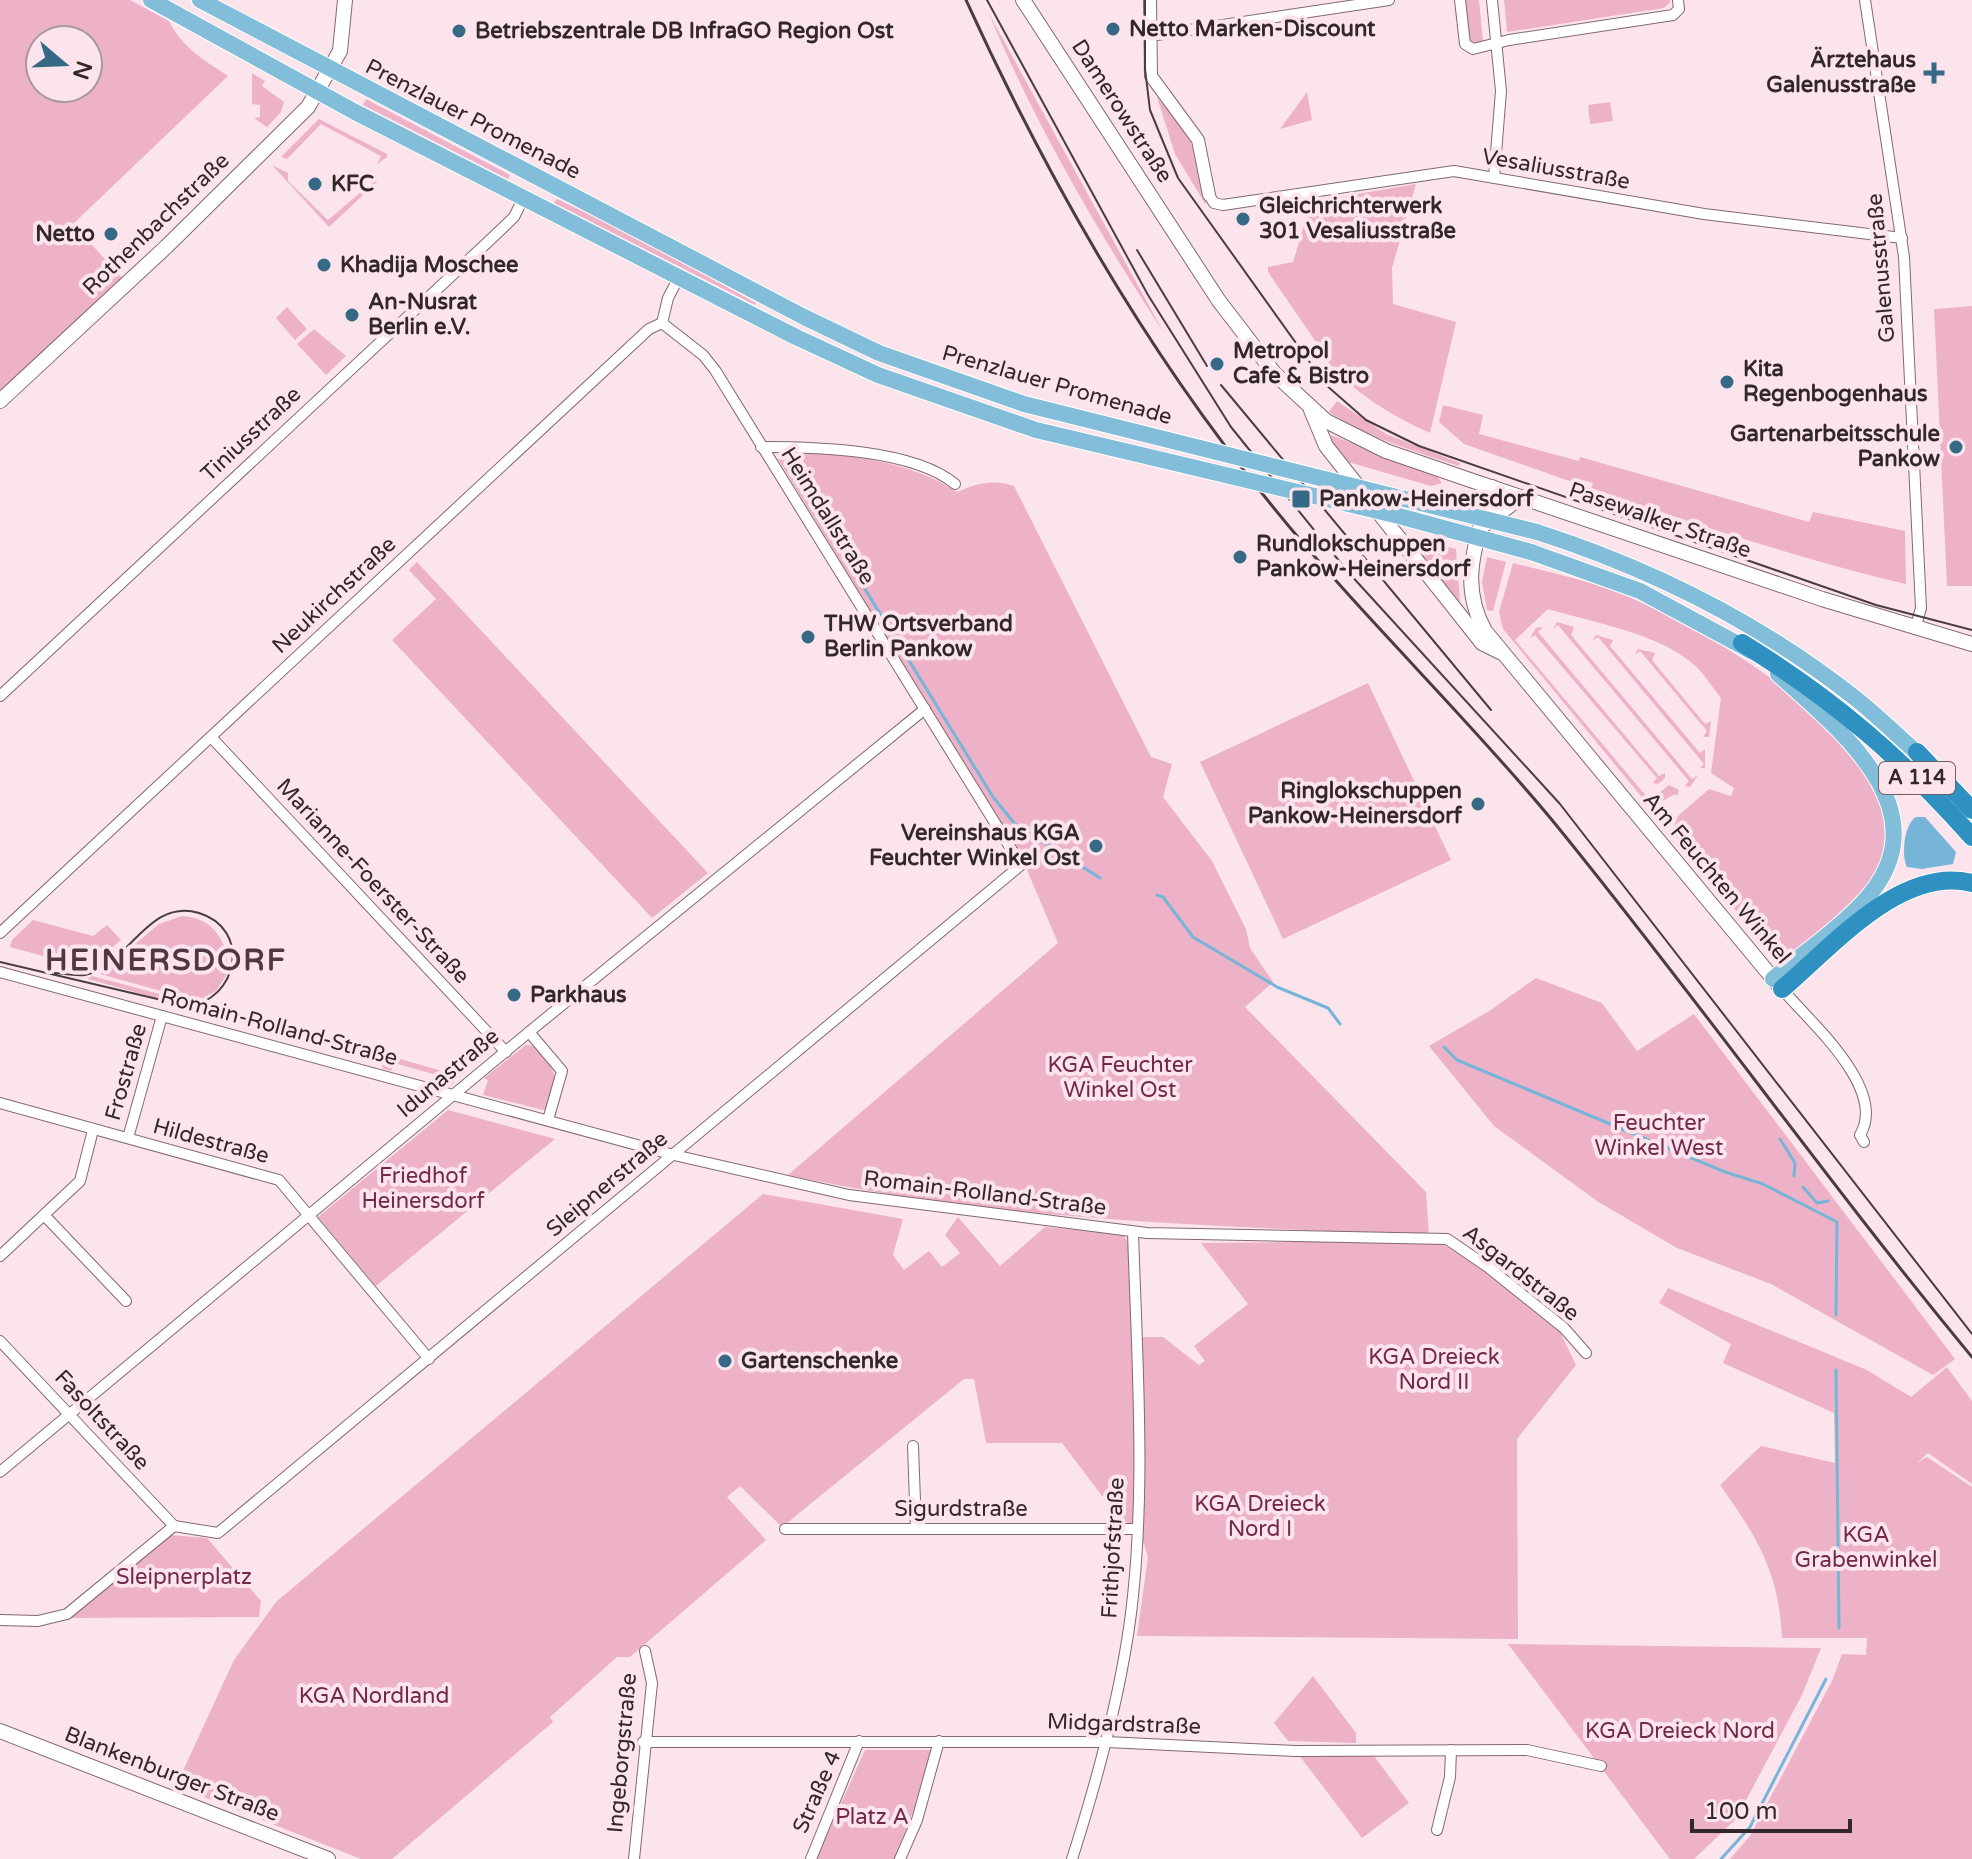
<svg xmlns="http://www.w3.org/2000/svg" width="1972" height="1859" font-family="'Varela Round',sans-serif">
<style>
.green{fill:#edb2c8;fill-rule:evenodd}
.water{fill:#77b5d8}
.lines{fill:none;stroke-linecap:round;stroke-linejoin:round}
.stream{stroke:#77b5d8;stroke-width:3}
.minor-casing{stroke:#826872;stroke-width:12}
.tertiary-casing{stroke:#826872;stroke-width:14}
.secondary-casing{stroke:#826872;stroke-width:16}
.primary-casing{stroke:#fff;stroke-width:18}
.motorway-casing{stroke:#fff;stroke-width:20}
.minor{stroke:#fff;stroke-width:10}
.tertiary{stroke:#fff;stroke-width:12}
.secondary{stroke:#fff;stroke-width:14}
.primary{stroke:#82bdda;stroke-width:16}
.motorway{stroke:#2e91c1;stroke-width:18}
.tram{stroke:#4a3d42;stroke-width:2}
.rail{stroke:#4a3d42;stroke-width:3}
.primary-bridge-casing{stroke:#fff;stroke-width:18;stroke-linecap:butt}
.primary-bridge{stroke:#82bdda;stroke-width:16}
.poi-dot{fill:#356985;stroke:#fce4ed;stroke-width:3}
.labels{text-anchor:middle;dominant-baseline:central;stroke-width:8;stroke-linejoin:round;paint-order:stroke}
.shield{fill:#fce4ed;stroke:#6f6065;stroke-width:2}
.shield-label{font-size:20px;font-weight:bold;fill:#32272b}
.poi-label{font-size:22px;font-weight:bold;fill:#32272b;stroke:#fce4ed;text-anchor:start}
.street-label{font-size:22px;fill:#32272b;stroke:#fce4ed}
.park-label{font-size:22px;fill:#72284a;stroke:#fce4ed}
.district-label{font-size:30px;font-weight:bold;letter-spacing:2px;fill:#4f3841;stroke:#fce4ed}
</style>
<rect width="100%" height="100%" fill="#fce4ed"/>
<g class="green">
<path d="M0 0H130L169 21C182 47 202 59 228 76L73 224 123 279 0 394ZM40 40H88V88H40Z"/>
<polygon points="1463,0 1479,0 1483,42 1473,43 1467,38"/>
<polygon points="1504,0 1670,0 1670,2 1664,8 1507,32"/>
<path d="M989 14 1164 333C1098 232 1036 126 989 14Z"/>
<polygon points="252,73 265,81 262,86 284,102 281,112 267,127 254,118 260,117 260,105 252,104"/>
<polygon points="1307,92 1312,120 1280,129"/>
<path d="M1157 97C1193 140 1199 149 1206 205L1175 154Z"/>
<polygon points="366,99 510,175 508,179 363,105"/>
<polygon points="1610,102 1613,121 1590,124 1588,105"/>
<polygon points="319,119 387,154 387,157 377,164 381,156 321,124 287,159 281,157"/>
<polygon points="272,165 288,173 288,181 328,220 375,180 377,182 329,227"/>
<path d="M1416 184 1392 268 1393 304 1456 322 1430 433C1384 412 1347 388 1316 348L1318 345 1268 272V267L1293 262 1311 202Z"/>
<polygon points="557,199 631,234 756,303 755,305 554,203"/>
<polygon points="1972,306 1972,586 1947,586 1934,309"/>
<polygon points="287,307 307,329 295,340 276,318"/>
<polygon points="314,329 346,356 326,375 297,344"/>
<path d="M1337 401 1386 434 1460 463 1459 466C1414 451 1369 438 1329 412Z"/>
<path d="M1443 405 1483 415 1479 434 1579 461 1580 457 1809 522 1813 512 1905 531 1906 584C1799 559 1695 524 1591 488L1593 483 1583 480 1581 485 1464 444 1439 422Z"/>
<polygon points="1331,435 1437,476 1442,483 1431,486 1348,462 1330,439"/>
<path d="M795 452C851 455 910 461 957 492 978 483 992 479 1014 486L1151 757 1172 764 1163 797 1212 861 1246 929 1250 948 1273 982 1245 1007 1426 1192 1429 1235C1215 1226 998 1221 788 1175L1058 943 1024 863 778 459Z"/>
<polygon points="1410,538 1456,549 1460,602 1409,541"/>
<polygon points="1487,557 1506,562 1493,611 1487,610 1482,582"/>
<polygon points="417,562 708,873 652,918 392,640 436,599 409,570"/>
<path d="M1513 563C1552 573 1592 581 1629 597 1713 633 1923 753 1879 865 1865 902 1821 933 1790 955L1779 957V953L1767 949 1672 832 1678 816 1709 789 1731 796 1734 788 1711 773 1721 698C1712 687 1704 673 1693 664 1660 634 1591 622 1548 609L1515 640 1647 797H1654L1669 785 1679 790 1677 796 1675 794 1655 805 1645 801 1503 629 1499 612Z"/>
<polygon points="1557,622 1574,627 1571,635 1692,779 1698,775 1690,787 1685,786 1689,781 1558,625 1553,629"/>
<polygon points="1543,627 1538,632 1659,776 1665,773 1665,778 1658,784 1653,783 1657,778 1535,635 1530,638 1536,628"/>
<polygon points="1596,635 1613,640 1610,646 1700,753 1705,749 1705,768 1700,768 1704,764 1598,637 1592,641"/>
<polygon points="1638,649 1655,653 1652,660 1705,724 1711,721 1709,737 1703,737 1707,731 1640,651 1635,655"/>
<polygon points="1368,683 1451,860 1283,939 1200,762"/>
<path d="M182 916C215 918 229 943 227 974L216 991 197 1001 100 974 159 924Z"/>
<polygon points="33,920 93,936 107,925 121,940 87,968 10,947 12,940"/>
<polygon points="92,976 193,1003 174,1003 88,979"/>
<polygon points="1536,978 1602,1003 1637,1051 1694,1014 1955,1359 1933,1375 1771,1284 1677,1248 1597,1201 1494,1126 1429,1046 1489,1011"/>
<polygon points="300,1032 380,1054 378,1059 298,1038"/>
<path d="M526 1045C535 1045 536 1048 542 1055 560 1075 558 1087 544 1110L483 1095 488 1080 484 1078Z"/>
<polygon points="386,1055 460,1076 451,1086 442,1085 444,1077 394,1063 391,1071 382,1068"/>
<polygon points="448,1110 555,1139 376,1286 318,1217"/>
<polygon points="763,1194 903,1219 893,1255 904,1270 929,1251 942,1267 960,1253 945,1235 958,1217 1000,1266 1045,1227 1123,1234 1128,1242 1133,1337 1163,1337 1199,1365 1205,1361 1194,1346 1248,1304 1201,1243 1421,1241 1444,1245 1485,1271 1560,1332 1576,1365 1517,1439 1518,1639 1137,1636 1148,1557 1138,1525 1121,1521 1062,1443 986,1443 974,1379 964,1379 782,1527 740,1486 727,1497 766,1540 630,1657 617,1657 550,1717 553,1722 392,1859 361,1859 176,1786 234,1660 276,1602"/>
<path d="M1668 1288 1867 1370 1911 1397 1947 1367 1972 1401V1484L1928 1453 1917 1463 1927 1457 1972 1487V1859H1730L1750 1836 1833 1679 1842 1654 1866 1655 1867 1638H1782C1779 1572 1757 1537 1720 1485L1761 1446 1835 1463 1834 1413 1723 1363 1731 1344 1659 1303Z"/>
<polygon points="170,1535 207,1538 261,1601 259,1617 69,1618"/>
<polygon points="1508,1644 1821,1648 1802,1695 1736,1819 1694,1859 1670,1859"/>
<polygon points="1313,1676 1356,1733 1356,1743 1288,1741 1274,1723"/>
<polygon points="865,1750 932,1750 917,1802 894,1859 816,1859"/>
<polygon points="1299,1755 1374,1756 1409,1803 1362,1838"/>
</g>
<path class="water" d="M1916 817H1925L1956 852 1953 864 1922 869 1907 867C1901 856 1904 824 1916 817Z"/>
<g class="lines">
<g class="stream">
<polyline points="791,469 993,797 1015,824 1100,878"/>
<polyline points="1157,895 1163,897 1193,937 1277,987 1328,1008 1340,1024"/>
<polyline points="1444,1047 1457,1060 1725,1172 1763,1184 1837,1222 1836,1315"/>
<polyline points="1780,1139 1795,1163 1794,1176"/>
<polyline points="1803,1187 1817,1203 1828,1201"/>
<polyline points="1836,1370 1839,1628"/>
<polyline points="1721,1859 1750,1827 1826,1679"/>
</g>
<defs>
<g id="minor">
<polyline points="1460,0 1465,44 1473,49 1509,40 1673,15 1679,9 1678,0"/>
<polyline points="1492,0 1501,91 1494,178"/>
<polyline points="1865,0 1904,257 1921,608 1915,629"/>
<polyline points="1150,36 1389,0"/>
<polyline points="1209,195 1214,203 1223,205 1454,171 1704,214 1902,238"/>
<polyline points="662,323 668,298 679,277"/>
<path d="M761 447C815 447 913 449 955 484"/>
<polyline points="0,696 490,240 514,217 524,197"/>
<polyline points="211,737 506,1052"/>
<polyline points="0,933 649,329 662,323"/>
<polyline points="0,972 674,1155 849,1195 1147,1233 1447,1239 1488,1267 1564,1328 1586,1353"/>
<path d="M1782 989C1810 1022 1888 1089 1860 1135L1864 1142"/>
<polyline points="529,1032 562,1071 548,1120"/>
<polyline points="0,1103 279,1180 429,1359"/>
<polyline points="128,1138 162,1016"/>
<polyline points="44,1215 126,1301"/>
<polyline points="0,1256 80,1181 93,1130"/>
<polyline points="0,1341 174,1526"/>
<polyline points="913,1446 916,1529"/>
<polyline points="0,1472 529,1032 925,709"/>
<polyline points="785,1529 1136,1529"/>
<polyline points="0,1620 38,1621 67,1614 174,1526 218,1533 1021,865 715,370 703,355 662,323"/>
<polyline points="643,1742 1107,1742 1295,1751 1527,1750 1601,1766"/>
<polyline points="1437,1830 1450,1777 1451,1750"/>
<polyline points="634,1859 652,1683 645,1651"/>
<polyline points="811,1859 859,1741"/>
<polyline points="900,1859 917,1820 939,1741"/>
<path d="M1072 1859C1095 1787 1115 1715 1127 1641 1148 1512 1137 1363 1133 1232"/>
</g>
<polyline id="tertiary" points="1150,0 1151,76 1198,140 1209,195"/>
<g id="secondary">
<polyline points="1023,0 1219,301 1275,374 1326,421 1386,451 1473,481 1822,599 1972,644"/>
<polyline points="0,401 166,247 308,107 340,51 345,0"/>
<polyline points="1311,410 1326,446 1482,643 1500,652"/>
<path d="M1492 487C1478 540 1457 580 1485 631L1780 987"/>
<polyline points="1484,525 1521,497"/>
<polyline points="0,1731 328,1859"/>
</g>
<g id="primary">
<polyline points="151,0 355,112 796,337 878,375 1036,430"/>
<polyline points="200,0 804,317 879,353 1024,404"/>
<path d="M1537 532C1652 569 1760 623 1855 698 1879 717 1901 739 1924 759"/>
<polyline points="1531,552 1640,591 1751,651"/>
<path d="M1773 979C1803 953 1839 929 1866 899 1944 811 1839 729 1778 674"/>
</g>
<g id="motorway">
<path d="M1742 643C1833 699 1901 757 1972 837"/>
<polyline points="1917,752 1972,810"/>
<path d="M1782 989C1832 947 1901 865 1972 883"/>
</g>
</defs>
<use href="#minor" class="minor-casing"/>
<use href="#tertiary" class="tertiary-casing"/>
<use href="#secondary" class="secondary-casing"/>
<use href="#primary" class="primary-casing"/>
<use href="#motorway" class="motorway-casing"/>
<use href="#minor" class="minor"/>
<use href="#tertiary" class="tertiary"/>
<use href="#secondary" class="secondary"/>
<use href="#primary" class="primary"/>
<use href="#motorway" class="motorway"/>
<g class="tram">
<polyline points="987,0 1148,295 1231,427 1348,572 1560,804 1972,1334"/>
<polyline points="1145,0 1145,69 1150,110 1178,178 1326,385 1366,420 1419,446 1876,605 1972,630"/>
<polyline points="1137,250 1207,366"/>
<polyline points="1221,385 1491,710"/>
<path d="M0 962 187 1006C238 1001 252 929 199 913 148 897 128 966 85 975 75 976 65 974 55 973"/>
</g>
<path class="rail" d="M966 0C1047 178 1145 350 1269 502 1358 613 1462 711 1552 820 1696 996 1827 1182 1972 1357"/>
<defs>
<g id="primary-bridge">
<polyline points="1024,404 1537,532"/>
<polyline points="1036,430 1399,516 1531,552"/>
</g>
</defs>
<use href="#primary-bridge" class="primary-bridge-casing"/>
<use href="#primary-bridge" class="primary-bridge"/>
</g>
<g class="poi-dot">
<circle cx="1113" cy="29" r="8"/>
<circle cx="459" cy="31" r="8"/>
<path d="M1930 61h8v8h8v8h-8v8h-8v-8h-8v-8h8z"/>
<circle cx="315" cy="184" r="8"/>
<circle cx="1243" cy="219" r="8"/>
<circle cx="111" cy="234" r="8"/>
<circle cx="324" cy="265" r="8"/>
<circle cx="352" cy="315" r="8"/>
<circle cx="1217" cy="364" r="8"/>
<circle cx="1727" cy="382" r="8"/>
<circle cx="1956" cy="447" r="8"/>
<rect x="1291" y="489" width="20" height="20" rx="4"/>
<circle cx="1240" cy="557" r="8"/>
<circle cx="808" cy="637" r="8"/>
<circle cx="1478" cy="804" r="8"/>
<circle cx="1096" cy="846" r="8"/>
<circle cx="514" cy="995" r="8"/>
<circle cx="725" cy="1361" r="8"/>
</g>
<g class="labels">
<rect class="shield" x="1879" y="762" width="76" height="32" rx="6"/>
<g class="shield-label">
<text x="1917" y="778">A 114</text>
</g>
<g class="poi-label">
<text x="1129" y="29">Netto Marken-Discount</text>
<text x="475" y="31">Betriebszentrale DB InfraGO Region Ost</text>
<text x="1916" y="60" text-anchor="end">Ärztehaus<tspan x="1916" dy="25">Galenusstraße</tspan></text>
<text x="331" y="184">KFC</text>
<text x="1259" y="206">Gleichrichterwerk<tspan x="1259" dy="25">301 Vesaliusstraße</tspan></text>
<text x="95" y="234" text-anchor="end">Netto</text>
<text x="340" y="265">Khadija Moschee</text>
<text x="368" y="302">An-Nusrat<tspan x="368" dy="25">Berlin e.V.</tspan></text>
<text x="1233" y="351">Metropol<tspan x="1233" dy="25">Cafe &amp; Bistro</tspan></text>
<text x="1743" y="369">Kita<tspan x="1743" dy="25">Regenbogenhaus</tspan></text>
<text x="1940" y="434" text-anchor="end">Gartenarbeitsschule<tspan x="1940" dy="25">Pankow</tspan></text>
<text x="1319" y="499">Pankow-Heinersdorf</text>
<text x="1256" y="544">Rundlokschuppen<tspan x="1256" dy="25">Pankow-Heinersdorf</tspan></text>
<text x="824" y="624">THW Ortsverband<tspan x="824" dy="25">Berlin Pankow</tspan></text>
<text x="1462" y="791" text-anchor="end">Ringlokschuppen<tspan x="1462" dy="25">Pankow-Heinersdorf</tspan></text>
<text x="1080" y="833" text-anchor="end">Vereinshaus KGA<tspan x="1080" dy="25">Feuchter Winkel Ost</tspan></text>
<text x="530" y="995">Parkhaus</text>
<text x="741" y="1361">Gartenschenke</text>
</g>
<g class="street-label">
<text transform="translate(1122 111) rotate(57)">Damerowstraße</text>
<text transform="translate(473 119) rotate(27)">Prenzlauer Promenade</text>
<text transform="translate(1556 169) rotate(10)">Vesaliusstraße</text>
<text transform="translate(156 224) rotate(-44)">Rothenbachstraße</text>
<text transform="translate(1881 268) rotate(-95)">Galenusstraße</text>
<text transform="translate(1057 385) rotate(16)">Prenzlauer Promenade</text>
<text transform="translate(251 434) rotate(-43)">Tiniusstraße</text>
<text transform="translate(828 516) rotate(58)">Heimdallstraße</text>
<text transform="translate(1660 520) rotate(19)">Pasewalker Straße</text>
<text transform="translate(334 595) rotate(-43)">Neukirchstraße</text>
<text transform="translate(1717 878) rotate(50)">Am Feuchten Winkel</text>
<text transform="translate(373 881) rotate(47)">Marianne-Foerster-Straße</text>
<text transform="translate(279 1027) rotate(15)">Romain-Rolland-Straße</text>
<text transform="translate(126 1072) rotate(-74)">Frostraße</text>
<text transform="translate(448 1073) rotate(-40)">Idunastraße</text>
<text transform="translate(211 1141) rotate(15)">Hildestraße</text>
<text transform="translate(607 1184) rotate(-40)">Sleipnerstraße</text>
<text transform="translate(985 1193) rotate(7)">Romain-Rolland-Straße</text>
<text transform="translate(1521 1273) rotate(38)">Asgardstraße</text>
<text transform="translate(102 1420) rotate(47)">Fasoltstraße</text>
<text x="961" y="1509">Sigurdstraße</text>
<text transform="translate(1113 1548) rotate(-87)">Frithjofstraße</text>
<text transform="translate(1124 1724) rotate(2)">Midgardstraße</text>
<text transform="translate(622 1753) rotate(-85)">Ingeborgstraße</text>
<text transform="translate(172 1774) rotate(21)">Blankenburger Straße</text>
<text transform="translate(817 1792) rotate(-66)">Straße 4</text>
</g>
<g class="park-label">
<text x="1120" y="1065">KGA Feuchter<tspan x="1120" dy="25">Winkel Ost</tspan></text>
<text x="1659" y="1123">Feuchter<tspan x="1659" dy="25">Winkel West</tspan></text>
<text x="423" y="1176">Friedhof<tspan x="423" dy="25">Heinersdorf</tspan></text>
<text x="1434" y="1357">KGA Dreieck<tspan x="1434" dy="25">Nord II</tspan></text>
<text x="1260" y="1504">KGA Dreieck<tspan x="1260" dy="25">Nord I</tspan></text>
<text x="1866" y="1535">KGA<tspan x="1866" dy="25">Grabenwinkel</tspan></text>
<text x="184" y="1577">Sleipnerplatz</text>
<text x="374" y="1696">KGA Nordland</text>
<text x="1680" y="1731">KGA Dreieck Nord</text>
<text x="872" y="1817">Platz A</text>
</g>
<g class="district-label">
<text x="166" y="960">HEINERSDORF</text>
</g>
</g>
<g transform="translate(64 64) rotate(109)"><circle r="38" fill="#fce4ed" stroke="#ab989f" stroke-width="2"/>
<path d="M0-6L14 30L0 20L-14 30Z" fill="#356985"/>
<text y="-12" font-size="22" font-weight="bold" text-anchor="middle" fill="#32272b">N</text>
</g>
<path d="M1692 1819v12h158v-12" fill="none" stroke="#32272b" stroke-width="4"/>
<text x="1704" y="1819" font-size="24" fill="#32272b" stroke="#fce4ed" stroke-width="6" paint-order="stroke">100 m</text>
</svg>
